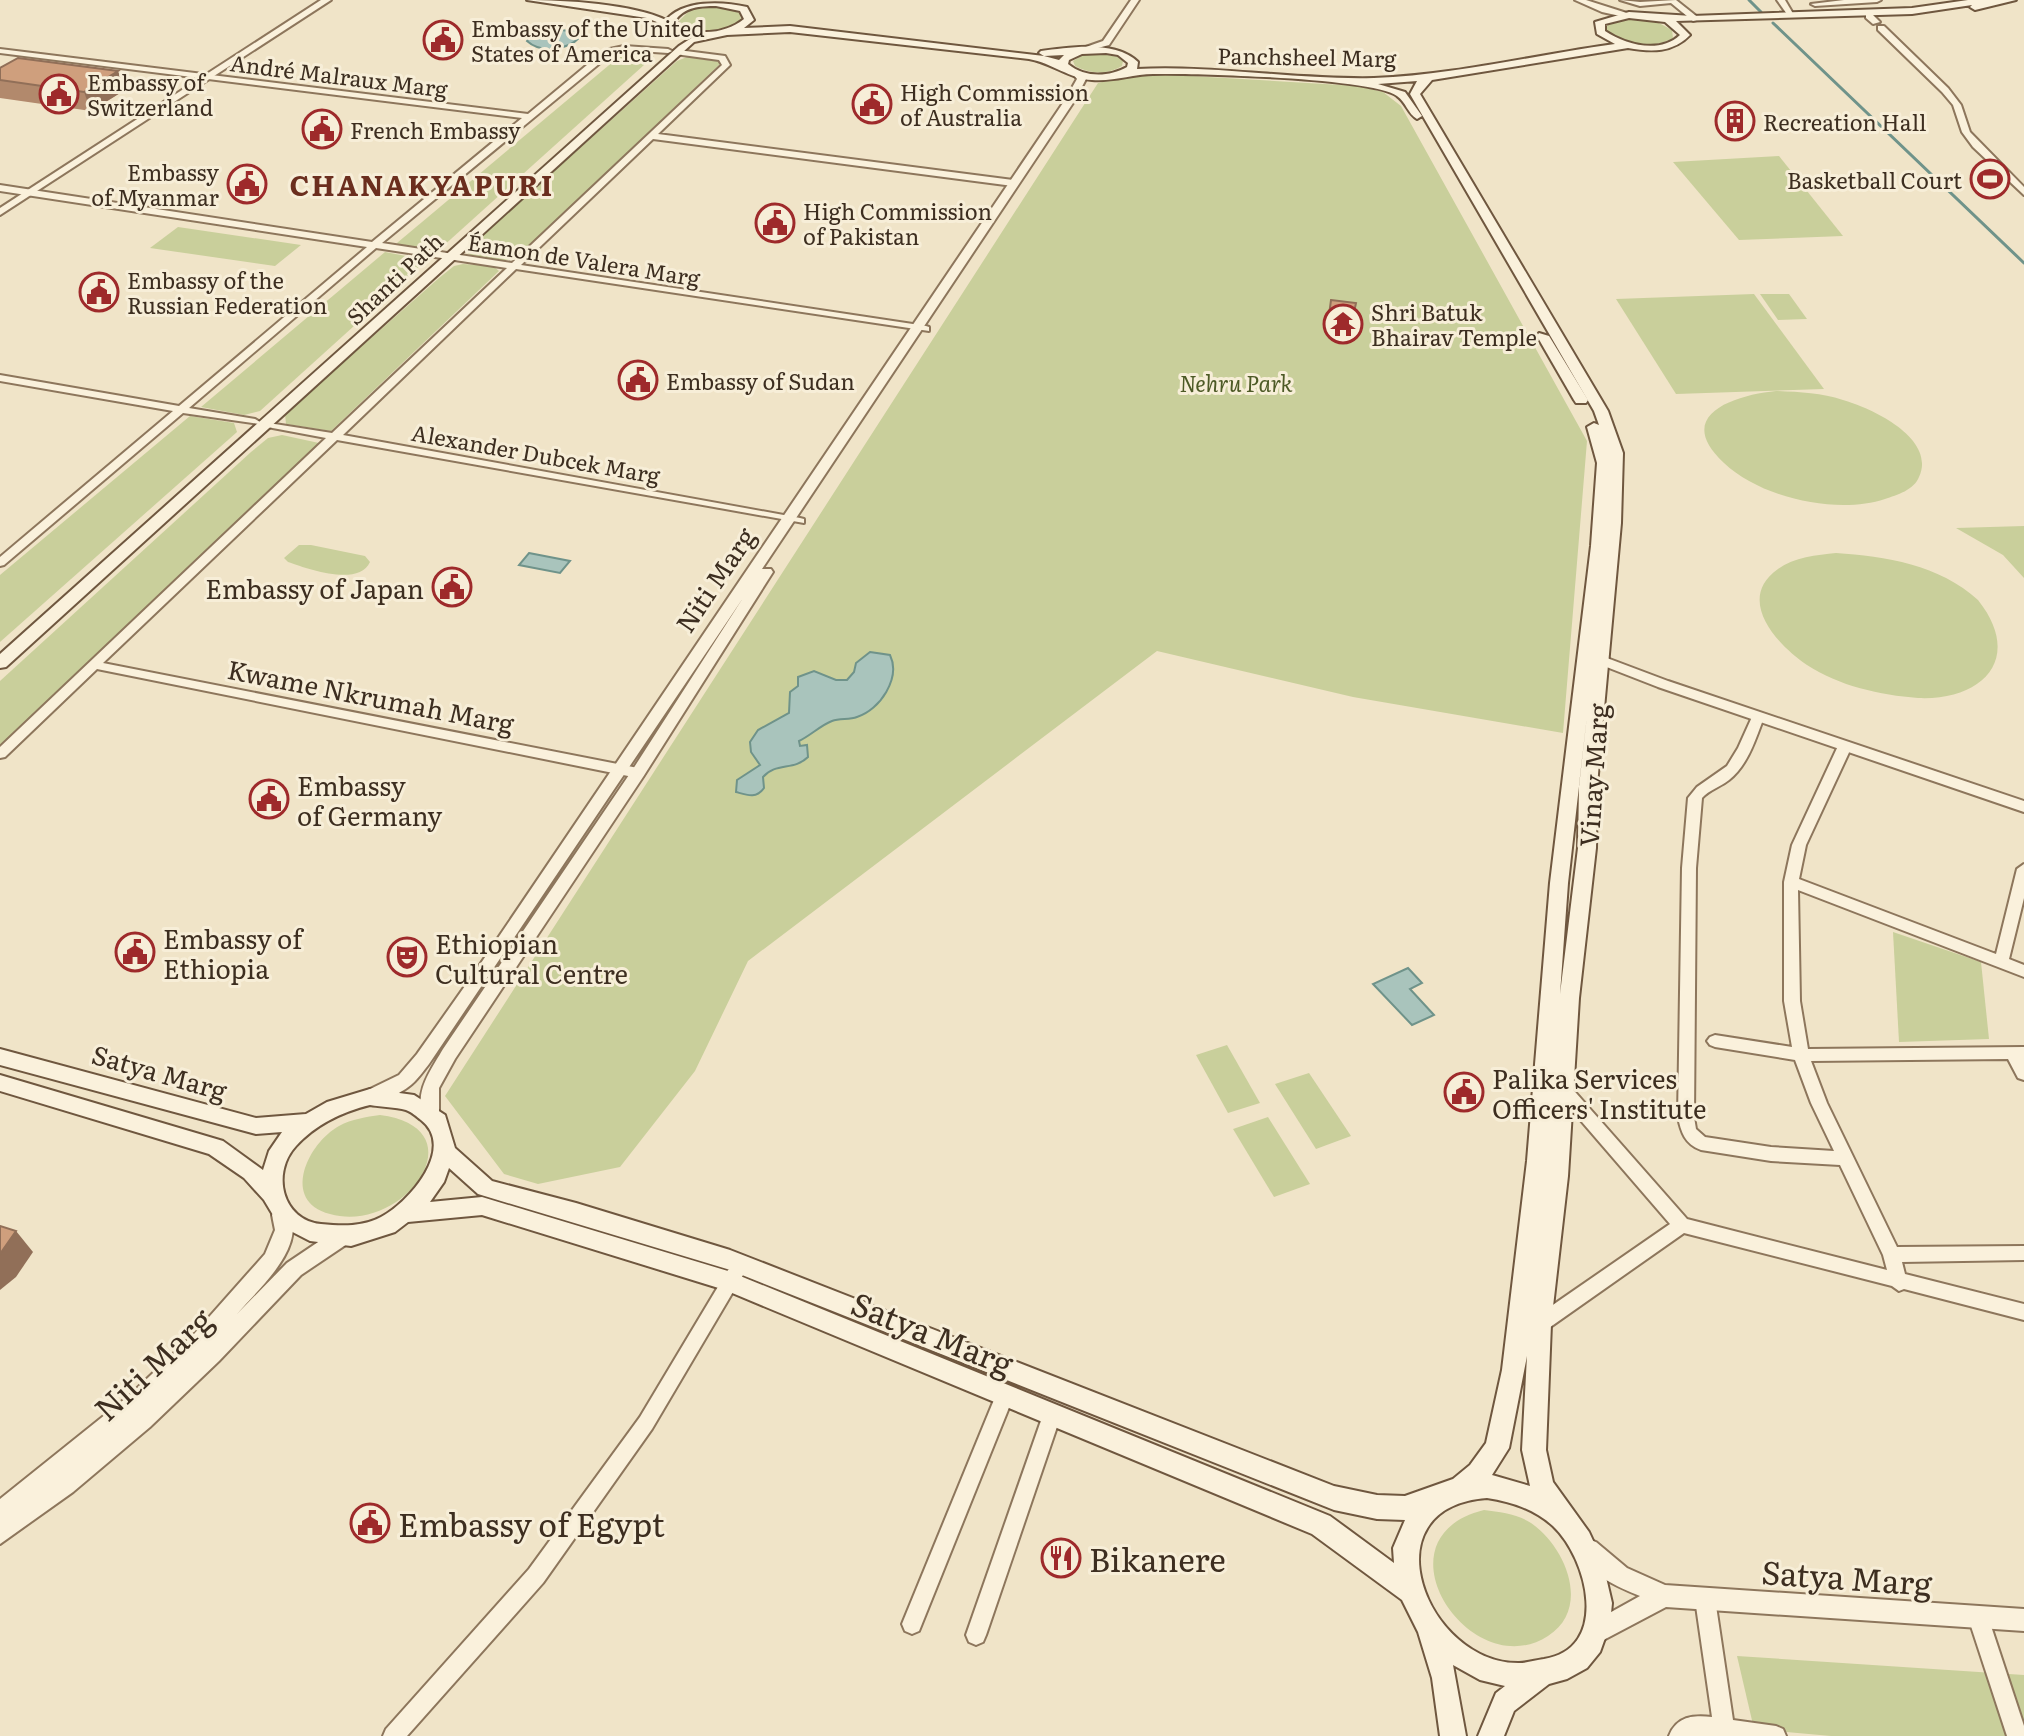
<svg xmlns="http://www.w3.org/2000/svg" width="2024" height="1736" font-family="Literata,serif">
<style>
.green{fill:#c9cf9b}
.water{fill:#a9c4bc;stroke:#6f938a;stroke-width:2}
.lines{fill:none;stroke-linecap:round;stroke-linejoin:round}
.stream{stroke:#6f938a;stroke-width:3}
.minor-casing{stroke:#8d765c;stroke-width:4}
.tertiary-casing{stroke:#8d765c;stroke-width:4}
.secondary-casing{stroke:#6f573f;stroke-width:4}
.minor{fill:#faf1dc;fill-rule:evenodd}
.tertiary{fill:#faf1dc;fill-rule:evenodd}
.secondary{fill:#faf1dc;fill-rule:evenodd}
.wall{fill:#b2896c}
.shaded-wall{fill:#916f58}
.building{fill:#cf9f7d;stroke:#916f58;stroke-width:2}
.labels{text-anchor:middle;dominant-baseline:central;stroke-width:6;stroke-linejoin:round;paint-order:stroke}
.far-poi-label{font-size:22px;fill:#3d2e20;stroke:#f7eed8;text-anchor:start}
.far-street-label{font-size:22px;fill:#3d2e20;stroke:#f7eed8}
.far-park-label{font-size:22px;font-style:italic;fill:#4d5a26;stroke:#f7eed8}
.street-label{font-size:26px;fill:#3d2e20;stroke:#f7eed8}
.poi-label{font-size:26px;fill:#3d2e20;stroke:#f7eed8;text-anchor:start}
.far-district-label{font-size:28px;font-weight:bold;letter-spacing:2px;fill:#6b2e1e;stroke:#f7eed8}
.near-street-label{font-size:32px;fill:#3d2e20;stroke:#f7eed8}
.near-poi-label{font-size:32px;fill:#3d2e20;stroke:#f7eed8;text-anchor:start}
</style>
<rect width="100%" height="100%" fill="#f0e4c8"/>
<g class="green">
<path d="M718 6 740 13 741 20C725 32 694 35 679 21L690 10Z"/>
<path d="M1634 18 1657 22 1672 30 1673 38C1654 49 1621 46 1605 30L1609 23Z"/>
<polygon points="627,50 654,56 441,248 424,250 399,246 397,243"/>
<path d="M1097 53 1118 57 1123 61 1122 66C1108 75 1090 74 1075 66L1073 61 1085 54Z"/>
<path d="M687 57 722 62 516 259C500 261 477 263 465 251L677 61Z"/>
<polygon points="1140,73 1358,86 1383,92 1401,106 1587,441 1563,733 1353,697 1157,651 748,961 695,1071 620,1167 538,1184 504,1174 445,1096 1098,83"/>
<polygon points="1779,156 1843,236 1739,240 1673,162"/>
<polygon points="178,227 301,245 275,266 150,248"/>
<polygon points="385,252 427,260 260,411 244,415 201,407"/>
<polygon points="463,264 493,266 499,271 331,431 286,424 285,414 439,278 454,266"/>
<polygon points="1754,294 1824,389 1676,394 1616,299"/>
<polygon points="1760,294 1789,294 1807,319 1778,320"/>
<path d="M1776 391C1799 392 1821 393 1843 400 1871 408 1937 438 1919 477 1914 490 1897 495 1885 499 1837 515 1761 498 1724 463 1672 415 1735 395 1776 391Z"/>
<polygon points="190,416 234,423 237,432 0,642 0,575"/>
<polygon points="282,435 319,443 0,748 0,681 251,452 268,438"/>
<polygon points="2024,526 2024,578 2003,555 1956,528"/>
<path d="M299 545H311L365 556 370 562C359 587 308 569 288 562L284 558Z"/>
<path d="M1836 553C1885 556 1940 565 1978 600 2024 658 1983 701 1918 698 1880 695 1839 686 1807 665 1777 645 1735 599 1778 569 1794 557 1817 555 1836 553Z"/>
<polygon points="1893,932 1981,962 1989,1039 1899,1042"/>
<polygon points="1227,1045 1260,1103 1228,1113 1196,1055"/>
<polygon points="1309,1073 1351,1136 1316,1149 1275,1084"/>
<path d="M380 1115C481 1128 404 1235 330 1214 280 1201 308 1143 339 1126 352 1119 366 1117 380 1115Z"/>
<polygon points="1268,1117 1310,1184 1274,1197 1233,1129"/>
<path d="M1484 1510C1501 1512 1517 1514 1531 1523 1565 1546 1592 1608 1548 1636 1471 1686 1371 1538 1484 1510Z"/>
<polygon points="1737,1656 2024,1675 2024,1736 1831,1736 1754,1729"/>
</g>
<g class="water">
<path d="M554 29 576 32 580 37C567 51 540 53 527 41L532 34Z"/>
<polygon points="529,553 570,561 560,573 519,565"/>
<path d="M870 652 890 655C901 678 880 710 857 717 849 720 840 718 832 721 821 725 810 736 799 741L800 746 807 745 808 757C794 771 776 762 763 777L764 788C756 799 747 795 736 792L737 780 760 765 751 752 750 742 758 730 789 713 790 692 798 686V677L814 671 836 680H847L854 672 856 663Z"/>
<polygon points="1408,968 1422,983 1410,989 1434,1015 1412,1025 1373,984"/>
</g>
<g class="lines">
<g class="stream">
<polyline points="1749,0 1761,12"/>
<polyline points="1773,23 2024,263"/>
</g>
<defs>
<g id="minor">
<polygon points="1620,0 1640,2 1676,0 1700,19 1693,21 1671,3 1640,6"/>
<polygon points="1777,0 1785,0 1795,17 1789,17"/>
<polygon points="1844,0 1881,0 1877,2 1815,6 1811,4"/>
<polygon points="1866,14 1872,14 1880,22 1873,24 1866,18"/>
<polygon points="1878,26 1884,26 1948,88 1961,105 1970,132 2024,187 2024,195 1973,147 1962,132 1953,105 1942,92 1878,30"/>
<polygon points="624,46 668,49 672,51 668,53 624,50 611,54 382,243 512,263 722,65 719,60 675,54 675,50 678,50 725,56 730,65 658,134 1013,180 1017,183 1013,186 653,139 521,265 926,326 929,327 929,331 516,269 343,435 800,518 804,519 804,523 337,440 103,663 638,768 643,770 645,773 643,776 638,778 97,669 5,757 0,758 0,747 326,438 262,426 262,422 332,433 507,268 376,248 189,408 255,419 260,422 259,424 183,413 4,565 0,566 0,557 173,411 0,381 0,375 179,406 367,247 0,191 0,185 372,242 522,118 0,53 0,49 528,114 605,50"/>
<path d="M1758 713 1764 717C1756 738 1748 765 1729 780 1720 787 1709 790 1702 798L1696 868 1694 1117 1696 1129 1705 1137 1771 1147 1834 1151 1811 1103 1795 1060 1715 1047 1710 1045 1707 1041 1710 1037 1715 1035 1792 1047 1784 1001V882L1792 845 1838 746 1845 742 1850 743 1852 746 1806 845 1799 879 1996 954 2017 869 2024 864V898L2009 959 2024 965V977L1798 890 1800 1001 1808 1049 2024 1047V1080L2018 1078 2008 1059 1811 1061 1827 1103 1897 1247 2024 1246V1260L1902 1262 1905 1274 2024 1304V1320L1904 1289 1899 1291 1892 1286 1684 1233 1546 1330 1540 1332 1534 1330 1531 1324 1534 1318 1670 1224 1557 1093 1555 1089 1557 1085 1563 1083 1569 1085 1687 1219 1887 1270 1883 1255 1840 1165 1771 1161 1701 1150C1685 1144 1681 1132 1678 1117L1682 868 1688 798 1697 787 1727 766 1738 748 1752 717Z"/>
<polygon points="734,1267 740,1270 743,1275 740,1280 652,1429 543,1583 407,1736 383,1736 386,1729 529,1569 640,1417 728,1270"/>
<polygon points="1005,1387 1011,1389 1014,1395 919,1631 912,1634 905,1631 902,1624 996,1395 999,1389"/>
<polygon points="1052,1406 1058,1409 1061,1415 986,1635 983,1642 976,1645 969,1642 966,1635 1043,1415 1046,1409"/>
<path d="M1705 1589 1712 1592 1715 1599 1733 1720 1776 1726 1783 1729 1786 1736H1669C1677 1716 1693 1715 1712 1717L1695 1599 1698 1592Z"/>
<polygon points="1978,1607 1985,1610 1988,1617 2024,1726 2024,1736 2007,1736 1968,1617 1971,1610"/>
</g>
<g id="tertiary">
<polygon points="321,0 331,0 0,215 0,208"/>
<polygon points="1131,0 1139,0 1109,45 1083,52 1083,48 1103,41"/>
<polygon points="1575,0 1586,0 1633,15 1629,18 1602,12"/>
<path d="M1077 71 1086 79 1075 100 762 569H771L773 572 643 777 455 1059 439 1088V1113L436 1118 430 1120 424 1118C413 1093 431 1070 443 1049L633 769 743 598 429 1064C424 1070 418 1079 412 1084 402 1093 376 1106 364 1102L361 1097 364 1092 399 1075 417 1054 477 969 1065 100 1077 79 1073 74Z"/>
<polygon points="1591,652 1668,681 2024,801 2024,812 1658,687 1586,659 1584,656 1586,653"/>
<path d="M282 1207 289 1209C307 1248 260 1287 237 1314L287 1263 336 1230 343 1228 350 1230 353 1236 350 1242 301 1275 219 1361 150 1427 73 1492 0 1544V1499L131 1394 194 1334 265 1254 275 1230 272 1215 275 1209Z"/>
<path d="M1588 1539 1596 1542 1627 1568 1665 1585 2024 1609V1631L1666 1607 1594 1645 1586 1642 1583 1634 1586 1626 1640 1596C1618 1587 1587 1574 1577 1550L1580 1542Z"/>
</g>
<g id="secondary">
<path d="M527 0C565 0 633 4 666 20 683 0 721 1 747 7L754 20 744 28 790 26 1044 56 1039 53 1041 51C1070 47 1116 40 1138 62L1137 69C1216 65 1295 80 1374 78 1455 75 1534 55 1615 44L1597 34 1595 22 1629 12 1692 16 1912 8 1968 0H2016L1975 10 1970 7 1972 5 1912 14 1676 21 1690 35C1673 53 1651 52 1628 48L1432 80 1420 94 1608 411 1623 453 1621 523 1597 785 1596 848 1579 998 1568 1176 1551 1324 1546 1450 1553 1482 1589 1532 1602 1560 1612 1603 1610 1624 1600 1652 1587 1668 1567 1679 1549 1684 1514 1711 1504 1736H1478L1496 1693 1505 1686 1480 1680 1453 1665 1466 1736H1440L1432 1678 1418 1632 1402 1600 1312 1534 725 1290 482 1215 408 1222 395 1232 351 1246 310 1241 279 1225 264 1200 244 1178 209 1154 0 1091V1075L223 1141 263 1170 269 1151 282 1132 256 1134 0 1065V1049L256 1118 306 1114 327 1102 370 1089 414 1095 445 1115 455 1148 492 1181 576 1203 730 1250 1334 1486 1377 1495 1405 1496 1453 1479 1470 1465 1486 1443 1502 1370 1527 1161 1550 883 1591 546 1597 463 1587 427 1594 423 1599 425 1594 411 1410 94 1417 81 1378 84 1405 92 1422 116 1417 119C1408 114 1406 102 1397 96 1373 78 1191 73 1153 74 1133 74 1113 82 1092 80 1070 79 1052 63 1029 59L790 32 727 35 694 42 6 667 0 668V654L679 46 693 37 647 18ZM716 6 740 11 744 19C725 34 694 38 675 21 684 7 700 6 716 6ZM1629 18 1665 22 1680 35C1660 54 1626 45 1605 31V24ZM1106 53 1118 55 1128 63 1127 67C1109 77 1085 78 1068 64L1069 60 1082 54ZM1064 55 1059 60 1044 56ZM1588 707 1579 785 1578 848 1560 994 1568 883ZM370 1105C382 1107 395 1107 406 1110 412 1112 417 1117 421 1120 457 1148 408 1203 381 1217 362 1227 342 1226 321 1224 282 1220 271 1173 296 1146 316 1124 342 1112 370 1105ZM449 1168 478 1194 727 1269 1334 1510 1377 1519 1405 1520 1393 1548 1394 1563 1330 1516 728 1271 482 1197 430 1202 444 1182ZM1527 1356 1522 1450 1530 1486 1492 1475 1509 1448ZM1487 1498C1512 1502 1534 1509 1553 1526 1588 1559 1610 1649 1544 1659 1536 1660 1527 1663 1519 1663 1427 1664 1365 1507 1487 1498Z"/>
<polygon points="1539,333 1549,336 1588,400 1586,403 1576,403 1574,400 1537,336"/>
</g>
</defs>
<use href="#minor" class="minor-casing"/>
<use href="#tertiary" class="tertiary-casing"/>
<use href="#secondary" class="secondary-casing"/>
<use href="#minor" class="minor"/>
<use href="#tertiary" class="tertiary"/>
<use href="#secondary" class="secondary"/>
</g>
<g class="wall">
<polygon points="0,68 125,90 91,111 0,98"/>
<polygon points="1331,300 1356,303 1351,333 1326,331"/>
</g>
<g class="shaded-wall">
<polygon points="118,71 125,90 91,111 84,92"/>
<polygon points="16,1231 33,1252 16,1277 0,1290 0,1254"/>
</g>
<g class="building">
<polygon points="18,58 118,71 84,92 0,80 0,68"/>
<polygon points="1331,300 1356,303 1353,317 1329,315"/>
<polygon points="0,1226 16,1231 0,1254"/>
</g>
<defs>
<symbol id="civic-ring" viewBox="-11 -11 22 22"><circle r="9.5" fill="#f7eed8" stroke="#9e2a2b" stroke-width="1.5"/><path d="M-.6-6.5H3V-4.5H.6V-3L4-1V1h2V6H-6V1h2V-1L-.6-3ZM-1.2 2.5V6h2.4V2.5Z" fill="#9e2a2b"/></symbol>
<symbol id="building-ring" viewBox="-11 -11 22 22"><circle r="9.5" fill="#f7eed8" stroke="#9e2a2b" stroke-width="1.5"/><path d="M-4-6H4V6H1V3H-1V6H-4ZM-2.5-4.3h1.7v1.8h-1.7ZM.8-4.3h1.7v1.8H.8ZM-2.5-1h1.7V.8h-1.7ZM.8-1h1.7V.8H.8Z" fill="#9e2a2b"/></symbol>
<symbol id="stadium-ring" viewBox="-11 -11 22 22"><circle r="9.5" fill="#f7eed8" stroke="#9e2a2b" stroke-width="1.5"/><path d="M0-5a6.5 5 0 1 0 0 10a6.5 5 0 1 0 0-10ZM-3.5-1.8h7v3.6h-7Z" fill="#9e2a2b"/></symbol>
<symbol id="temple-ring" viewBox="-11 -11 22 22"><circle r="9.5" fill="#f7eed8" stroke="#9e2a2b" stroke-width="1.5"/><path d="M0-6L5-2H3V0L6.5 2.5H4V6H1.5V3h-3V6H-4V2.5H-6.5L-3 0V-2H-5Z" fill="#9e2a2b"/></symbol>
<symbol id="theatre-ring" viewBox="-11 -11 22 22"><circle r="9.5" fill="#f7eed8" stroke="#9e2a2b" stroke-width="1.5"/><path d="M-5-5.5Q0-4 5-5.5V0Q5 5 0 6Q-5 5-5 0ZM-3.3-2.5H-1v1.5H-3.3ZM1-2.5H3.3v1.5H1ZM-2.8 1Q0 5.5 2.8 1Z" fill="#9e2a2b"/></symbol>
<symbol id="restaurant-ring" viewBox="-11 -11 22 22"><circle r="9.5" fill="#f7eed8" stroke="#9e2a2b" stroke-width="1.5"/><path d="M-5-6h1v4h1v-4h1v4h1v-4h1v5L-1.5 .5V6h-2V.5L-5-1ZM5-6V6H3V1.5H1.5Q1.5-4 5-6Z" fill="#9e2a2b"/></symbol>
</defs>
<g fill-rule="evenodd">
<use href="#civic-ring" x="421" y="18" width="44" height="44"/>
<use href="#civic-ring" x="37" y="72" width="44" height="44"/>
<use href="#civic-ring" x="850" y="82" width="44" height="44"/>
<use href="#building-ring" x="1713" y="99" width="44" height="44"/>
<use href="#civic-ring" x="300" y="107" width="44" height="44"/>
<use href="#stadium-ring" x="1968" y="157" width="44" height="44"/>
<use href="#civic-ring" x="225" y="162" width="44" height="44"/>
<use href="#civic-ring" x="753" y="201" width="44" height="44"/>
<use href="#civic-ring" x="77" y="270" width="44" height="44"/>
<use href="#temple-ring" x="1321" y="302" width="44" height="44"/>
<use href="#civic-ring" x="616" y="358" width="44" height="44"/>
<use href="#civic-ring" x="430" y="565" width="44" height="44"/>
<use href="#civic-ring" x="247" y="777" width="44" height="44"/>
<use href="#civic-ring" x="113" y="930" width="44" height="44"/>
<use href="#theatre-ring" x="385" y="935" width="44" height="44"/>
<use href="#civic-ring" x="1442" y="1070" width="44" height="44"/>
<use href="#civic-ring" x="348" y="1501" width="44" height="44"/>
<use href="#restaurant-ring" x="1039" y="1536" width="44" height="44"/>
</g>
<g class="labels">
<g class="far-poi-label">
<text x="471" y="27">Embassy of the United<tspan x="471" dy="25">States of America</tspan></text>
<text x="87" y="81">Embassy of<tspan x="87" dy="25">Switzerland</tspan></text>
<text x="900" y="91">High Commission<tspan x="900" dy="25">of Australia</tspan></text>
<text x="1763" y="121">Recreation Hall</text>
<text x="350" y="129">French Embassy</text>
<text x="219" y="171" text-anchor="end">Embassy<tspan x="219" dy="25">of Myanmar</tspan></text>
<text x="1962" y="179" text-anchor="end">Basketball Court</text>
<text x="803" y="210">High Commission<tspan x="803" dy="25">of Pakistan</tspan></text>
<text x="127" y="279">Embassy of the<tspan x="127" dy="25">Russian Federation</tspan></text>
<text x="1371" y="311">Shri Batuk<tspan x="1371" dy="25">Bhairav Temple</tspan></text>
<text x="666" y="380">Embassy of Sudan</text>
</g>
<g class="far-street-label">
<text transform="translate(1307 56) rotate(1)">Panchsheel Marg</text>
<text transform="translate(339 75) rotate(7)">André Malraux Marg</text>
<text transform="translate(584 259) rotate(9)">Éamon de Valera Marg</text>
<text transform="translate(394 278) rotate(-43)">Shanti Path</text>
<text transform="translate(536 453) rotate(10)">Alexander Dubcek Marg</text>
</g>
<g class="far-park-label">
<text x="1236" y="382">Nehru Park</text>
</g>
<g class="street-label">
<text transform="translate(714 579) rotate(-56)">Niti Marg</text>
<text transform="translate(371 695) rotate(11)">Kwame Nkrumah Marg</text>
<text transform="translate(1592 775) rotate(-86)">Vinay Marg</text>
<text transform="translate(160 1071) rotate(16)">Satya Marg</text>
</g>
<g class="poi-label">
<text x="424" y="587" text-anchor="end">Embassy of Japan</text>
<text x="297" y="784">Embassy<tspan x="297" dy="30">of Germany</tspan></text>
<text x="163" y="937">Embassy of<tspan x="163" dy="30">Ethiopia</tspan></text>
<text x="435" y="942">Ethiopian<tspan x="435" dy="30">Cultural Centre</tspan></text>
<text x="1492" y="1077">Palika Services<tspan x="1492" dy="30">Officers' Institute</tspan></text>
</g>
<g class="far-district-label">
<text x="422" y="184">CHANAKYAPURI</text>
</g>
<g class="near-street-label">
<text transform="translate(933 1332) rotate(22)">Satya Marg</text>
<text transform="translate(152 1363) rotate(-43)">Niti Marg</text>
<text transform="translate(1847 1576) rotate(4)">Satya Marg</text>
</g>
<g class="near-poi-label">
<text x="398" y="1523">Embassy of Egypt</text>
<text x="1089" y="1558">Bikanere</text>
</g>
</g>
</svg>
